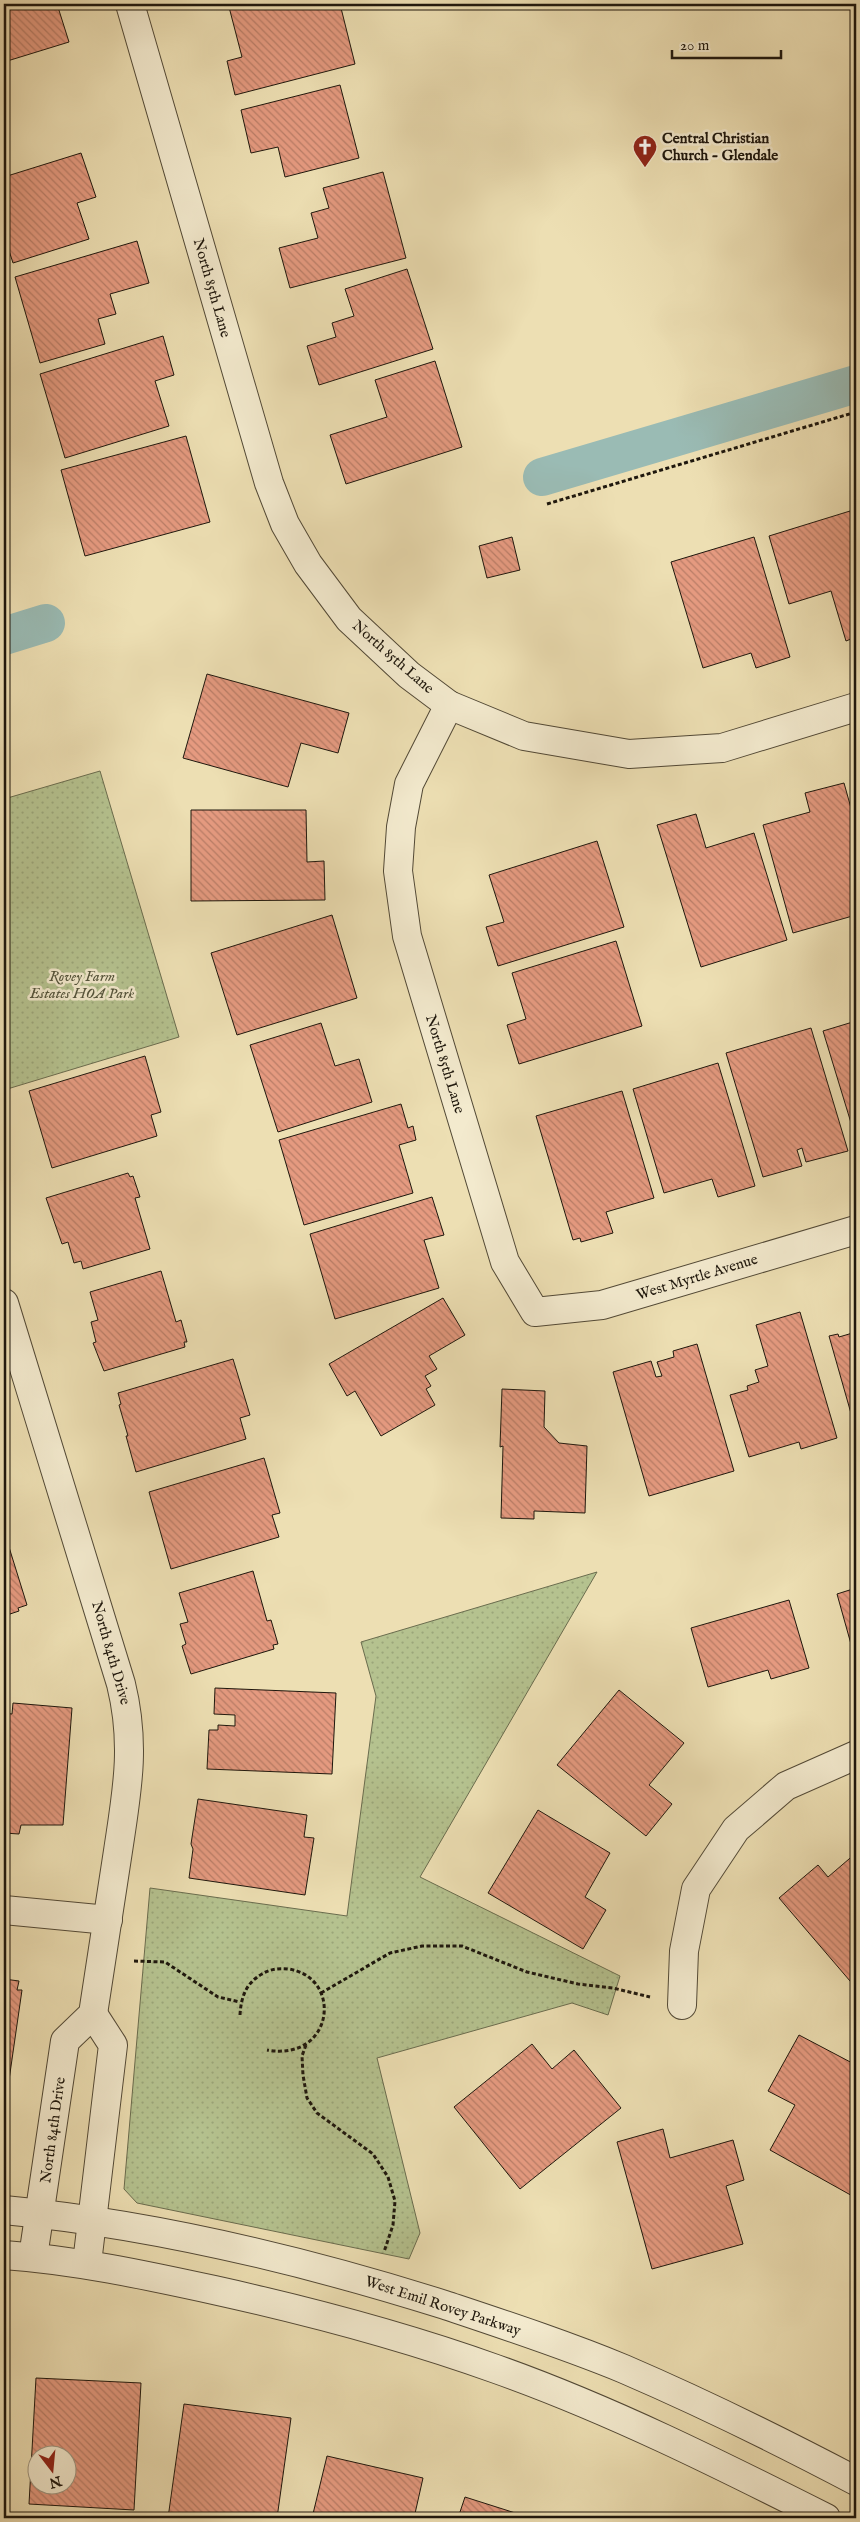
<svg xmlns="http://www.w3.org/2000/svg" width="860" height="2522" font-family="'IM FELL English',serif">
<style>
.park{fill:url(#park-dots);stroke:#6a6c4e}
.lines{fill:none;stroke-linecap:round;stroke-linejoin:round}
.canal{stroke:#9abbb4;stroke-width:38}
.building{fill:url(#building-back-hatch);stroke:#1e170d;fill-rule:evenodd}
.minor-casing{stroke:#524936;stroke-width:30}
.tertiary-casing{stroke:#524936;stroke-width:30}
.path{stroke:#1e170d;stroke-width:3;stroke-dasharray:4 2.5;stroke-linecap:butt}
.minor{stroke:#f3eace;stroke-width:28}
.tertiary{stroke:#f3eace;stroke-width:28}
.labels{text-anchor:middle;dominant-baseline:central;stroke-width:5;stroke-linejoin:round;paint-order:stroke}
.poi-label{font-size:15px;font-weight:bold;fill:#1e170d;stroke:#f3eace;text-anchor:start}
.street-label{font-size:15px;fill:#1e170d;stroke:#f3eace}
.park-label{font-size:15px;font-style:italic;fill:#53533a;stroke:#f3eace}
</style>
<defs>
<pattern id="park-dots" width="8" height="8" patternUnits="userSpaceOnUse" patternTransform="scale(1.25)"><rect width="8" height="8" fill="#b5c28f"/><path d="M2 2h.1M6 6h.1" fill="none" stroke="#9ba67a" stroke-width="1.8" stroke-linecap="round"/></pattern>
<pattern id="building-back-hatch" width="6" height="6" patternUnits="userSpaceOnUse" patternTransform="scale(1.25)"><rect width="6" height="6" fill="#e59a80"/><path d="M-1 5l2 2M0 0l6 6M5-1l2 2" fill="none" stroke="#b97d67"/></pattern>
</defs>
<rect width="100%" height="100%" fill="#eddfb3"/>
<filter id="stains"><feTurbulence type="fractalNoise" baseFrequency=".004" numOctaves="4"/><feColorMatrix values="0 0 0 0 .2 0 0 0 0 .09 0 0 0 0 .02 0 0 0 .5 -.17"/></filter>
<radialGradient id="worn" r=".72"><stop offset=".6" stop-color="#630" stop-opacity="0"/><stop offset="1" stop-color="#630" stop-opacity=".3"/></radialGradient>
<g class="park">
<polygon points="100,771 179,1037 4,1090 4,799"/>
<polygon points="597,1572 420,1877 620,1976 608,2015 572,2003 377,2058 420,2233 409,2259 137,2203 124,2189 150,1888 347,1916 376,1696 361,1642"/>
</g>
<g class="lines">
<g class="canal">
<polyline points="542,477 856,384"/>
<polyline points="4,636 46,623"/>
</g>
</g>
<g class="building">
<polygon points="4,4 57,4 69,42 4,62"/>
<polygon points="242,4 340,4 355,64 235,95 227,61 242,57 229,7"/>
<polygon points="340,85 359,158 285,177 278,147 251,153 241,110"/>
<polygon points="81,153 96,197 77,203 89,239 13,263 4,235 4,177"/>
<polygon points="383,172 406,258 290,288 279,248 318,238 311,213 329,208 323,188"/>
<polygon points="137,241 149,283 110,294 116,314 98,319 105,344 40,363 15,277"/>
<polygon points="407,269 433,349 319,385 307,346 336,337 332,323 354,316 345,289"/>
<polygon points="163,336 174,375 155,381 169,426 65,458 40,374"/>
<polygon points="435,361 462,447 346,484 330,435 387,417 375,380"/>
<polygon points="186,436 210,522 85,556 61,470"/>
<polygon points="850,511 856,532 856,637 846,641 831,591 789,604 769,536"/>
<polygon points="512,537 520,570 487,578 479,546"/>
<polygon points="754,537 790,657 756,668 751,653 703,668 671,562"/>
<polygon points="207,674 349,713 338,753 301,743 288,787 183,758"/>
<polygon points="844,783 856,826 856,915 793,933 763,825 810,812 805,793"/>
<polygon points="191,810 306,810 307,862 324,861 325,900 191,901"/>
<polygon points="696,814 706,848 754,833 787,940 701,967 657,825"/>
<polygon points="597,841 624,927 498,966 486,927 504,922 489,875"/>
<polygon points="332,915 357,998 237,1035 211,953"/>
<polygon points="616,941 642,1026 519,1064 507,1025 526,1019 512,973"/>
<polygon points="856,1021 856,1135 855,1136 823,1031"/>
<polygon points="321,1023 335,1066 359,1059 372,1102 278,1132 250,1045"/>
<polygon points="811,1028 848,1151 806,1162 802,1148 797,1150 802,1166 763,1177 726,1053"/>
<polygon points="145,1056 161,1112 151,1115 157,1136 52,1168 29,1091"/>
<polygon points="718,1063 755,1186 718,1197 712,1179 664,1193 633,1089"/>
<polygon points="622,1091 654,1198 606,1212 613,1233 581,1242 580,1238 573,1240 536,1116"/>
<polygon points="401,1104 408,1128 413,1126 416,1140 399,1145 413,1193 304,1225 279,1140"/>
<polygon points="128,1173 130,1177 133,1176 140,1197 135,1198 150,1249 83,1269 81,1261 74,1263 68,1242 62,1244 46,1198"/>
<polygon points="432,1197 444,1235 424,1240 439,1288 335,1319 310,1234"/>
<polygon points="161,1271 176,1322 181,1320 187,1342 184,1342 185,1347 104,1371 93,1343 96,1342 91,1322 98,1320 90,1292"/>
<polygon points="443,1298 465,1335 429,1356 437,1369 425,1376 431,1386 426,1389 435,1405 381,1436 355,1391 347,1396 329,1364"/>
<polygon points="800,1312 837,1438 801,1449 799,1442 749,1457 730,1395 748,1390 747,1386 759,1382 755,1370 768,1366 756,1325"/>
<polygon points="856,1332 856,1431 829,1336 838,1334 839,1337"/>
<polygon points="697,1344 734,1471 649,1496 613,1372 651,1361 656,1377 662,1376 657,1362 674,1357 673,1351"/>
<polygon points="233,1359 250,1415 240,1418 246,1439 136,1472 126,1436 128,1436 119,1405 121,1404 118,1393"/>
<polygon points="502,1389 545,1391 544,1427 559,1443 587,1446 585,1513 534,1511 534,1519 501,1518 503,1446 500,1447"/>
<polygon points="264,1458 280,1513 272,1515 279,1537 171,1569 149,1492"/>
<polygon points="4,1531 27,1605 18,1608 19,1611 4,1616"/>
<polygon points="253,1571 267,1621 271,1620 278,1644 273,1645 274,1649 191,1674 182,1646 186,1644 180,1624 188,1622 179,1593"/>
<polygon points="856,1588 856,1662 837,1594"/>
<polygon points="789,1600 809,1668 771,1679 768,1670 708,1687 691,1628"/>
<polygon points="215,1688 336,1693 332,1774 207,1769 209,1730 218,1730 218,1725 235,1726 235,1715 214,1714"/>
<polygon points="619,1690 684,1743 649,1785 672,1804 646,1836 557,1765"/>
<polygon points="13,1703 72,1708 63,1825 21,1825 19,1834 4,1833 4,1713 12,1714"/>
<polygon points="198,1799 307,1815 304,1837 314,1838 305,1895 189,1878 193,1849 191,1844"/>
<polygon points="538,1810 610,1853 585,1897 606,1910 583,1949 488,1893"/>
<polygon points="856,1853 856,1988 779,1898 818,1865 828,1877"/>
<polygon points="4,1979 19,1981 17,1990 22,1990 6,2101 4,2101"/>
<polygon points="799,2035 856,2065 856,2198 770,2150 795,2105 768,2091"/>
<polygon points="532,2044 552,2069 574,2050 621,2108 520,2189 454,2107"/>
<polygon points="663,2129 670,2158 733,2140 744,2180 726,2186 743,2244 652,2269 617,2142"/>
<path d="M36 2378 141 2383 134 2510 29 2504ZM38 2454H68V2484H38Z"/>
<polygon points="184,2404 291,2418 277,2518 168,2518"/>
<polygon points="327,2456 423,2478 414,2518 312,2518"/>
<polygon points="465,2497 531,2518 458,2518"/>
</g>
<g class="lines">
<defs>
<g id="minor">
<polyline points="130,4 269,483 285,524 308,564 349,619 409,675 449,705 524,736 629,754 722,748 856,707"/>
<polyline points="449,705 409,784 401,827 398,871 407,936 505,1262 535,1312 602,1305 856,1230"/>
<path d="M4 1303 121 1684C136 1745 127 1791 118 1851 110 1905 101 1959 93 2014L65 2041 33 2257"/>
<polyline points="4,1910 108,1920"/>
<polyline points="682,2005 684,1951 696,1889 736,1829 786,1786 856,1755"/>
<polyline points="87,2263 113,2045 93,2014"/>
</g>
<g id="tertiary">
<path d="M4 2210C153 2224 302 2260 445 2305 505 2325 566 2345 624 2369 703 2403 780 2441 856 2481"/>
<path d="M4 2255C75 2260 145 2275 214 2290 309 2311 404 2336 496 2369 609 2409 719 2464 826 2518"/>
</g>
</defs>
<use href="#minor" class="minor-casing"/>
<use href="#tertiary" class="tertiary-casing"/>
<g class="path">
<polyline points="547,504 856,412"/>
<polyline points="134,1961 165,1962 218,1997 240,2002"/>
<polyline points="321,1993 390,1953 422,1946 462,1946 527,1972 578,1984 613,1988 650,1997"/>
<path d="M240 2015C241 1997 246 1983 262 1974 270 1969 279 1968 288 1969 343 1976 335 2062 267 2050"/>
<polyline points="306,2045 302,2056 303,2075 307,2098 317,2113 373,2154 388,2177 395,2201 393,2225 384,2252"/>
</g>
<use href="#minor" class="minor"/>
<use href="#tertiary" class="tertiary"/>
</g>
<defs>
<symbol id="church-pin" viewBox="-11 -11 22 30"><path d="M0 17L-7.5 6A9.5 9.5 0 1 1 7.5 6Z" fill="#8f2418" stroke="#f3eace"/><path d="M-1.2-6h2.4v3.5h3.3v2.4h-3.3V6h-2.4V-.1h-3.3v-2.4h3.3Z" fill="#fff"/></symbol>
</defs>
<g fill-rule="evenodd">
<use href="#church-pin" x="631" y="133" width="28" height="38"/>
</g>
<g class="labels">
<g class="poi-label">
<text x="662" y="138">Central Christian<tspan x="662" dy="17">Church - Glendale</tspan></text>
</g>
<g class="street-label">
<text transform="translate(212 288) rotate(74)">North 85th Lane</text>
<text transform="translate(393 657) rotate(41)">North 85th Lane</text>
<text transform="translate(445 1064) rotate(73)">North 85th Lane</text>
<text transform="translate(697 1277) rotate(-17)">West Myrtle Avenue</text>
<text transform="translate(111 1653) rotate(74)">North 84th Drive</text>
<text transform="translate(53 2130) rotate(-82)">North 84th Drive</text>
<text transform="translate(443 2306) rotate(18)">West Emil Rovey Parkway</text>
</g>
<g class="park-label">
<text x="82" y="976">Rovey Farm<tspan x="82" dy="17">Estates HOA Park</tspan></text>
</g>
</g>
<rect width="860" height="2522" fill="none" stroke="#eddfb3" stroke-width="20"/>
<rect x="5" y="5" width="850" height="2512" fill="none" stroke="#1e170d" stroke-width="2.5"/>
<rect x="10" y="10" width="840" height="2502" fill="none" stroke="#1e170d"/>
<g transform="translate(52 2470) rotate(164)"><circle r="24" fill="#f3eace" stroke="#9e9681"/>
<path d="M0-4L9 19L0 12L-9 19Z" fill="#8f2418"/>
<text y="-8" font-size="14" font-weight="bold" text-anchor="middle" fill="#1e170d">N</text>
</g>
<path d="M672 50v8h109v-8" fill="none" stroke="#1e170d" stroke-width="2.5"/>
<text x="680" y="50" font-size="15" fill="#1e170d" stroke="#f3eace" stroke-width="4" paint-order="stroke">20 m</text>
<rect width="100%" height="100%" filter="url(#stains)"/>
<rect width="100%" height="100%" fill="url(#worn)"/>
</svg>
